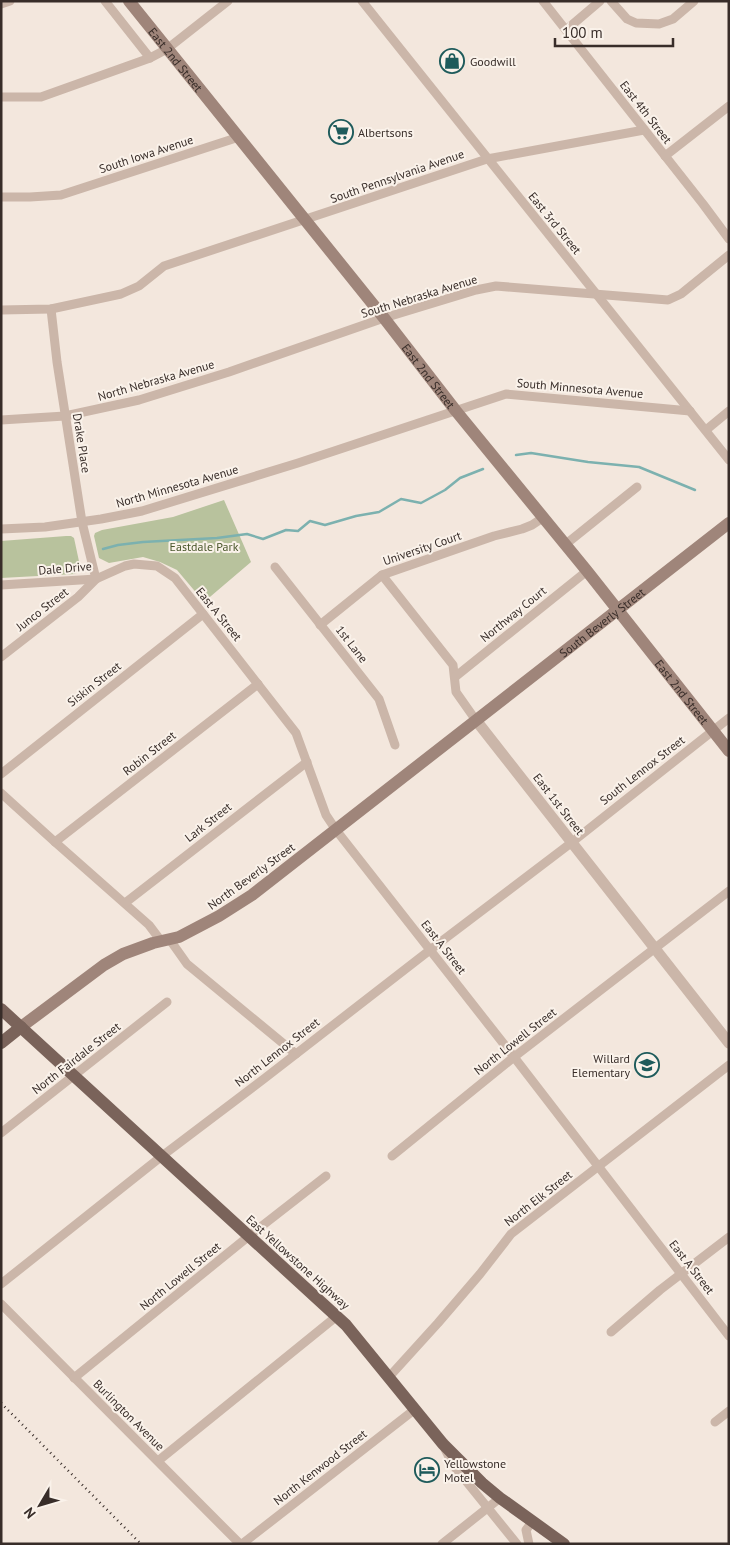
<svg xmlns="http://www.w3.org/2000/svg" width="730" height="1545" font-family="'PT Sans',sans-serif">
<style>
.green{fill:#b8c29d}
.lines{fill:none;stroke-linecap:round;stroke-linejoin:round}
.stream{stroke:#7cb1af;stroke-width:2.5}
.minor{stroke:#cbb6a9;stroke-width:9}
.tertiary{stroke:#cbb6a9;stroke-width:11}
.secondary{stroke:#9f857a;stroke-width:12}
.primary{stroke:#7a635a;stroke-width:12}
.rail{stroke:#382d29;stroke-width:2.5;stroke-dasharray:1 4;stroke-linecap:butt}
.labels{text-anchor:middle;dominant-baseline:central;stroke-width:4;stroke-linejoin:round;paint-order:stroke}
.street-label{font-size:12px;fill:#382d29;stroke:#faf2ea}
.poi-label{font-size:12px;fill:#382d29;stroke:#faf2ea;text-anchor:start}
.park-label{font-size:12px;fill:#4a572c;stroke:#faf2ea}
</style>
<rect width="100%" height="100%" fill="#f3e7dd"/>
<g class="green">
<polygon points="224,500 251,562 204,602 177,570 160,562 143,557 109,563 99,558 94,536 95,533 102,530 173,517"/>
<polygon points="66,536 71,536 74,538 80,566 75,574 1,578 1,541"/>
</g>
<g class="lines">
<g class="stream">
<polyline points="516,455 531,453 588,462 639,467 695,490"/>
<polyline points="103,549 118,545 143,542 217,538 247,534 263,539 286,530 298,531 310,521 325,525 356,516 379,512 401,499 421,503 445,490 460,478 483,469"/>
</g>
<g class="minor">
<polyline points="105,1 150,58"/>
<polyline points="362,1 729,460"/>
<polyline points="543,1 703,204 729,239"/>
<polyline points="611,1 627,19 636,23 659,24 673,19 694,1"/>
<polyline points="1,4 10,1"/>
<polyline points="566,30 600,1"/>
<polyline points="1,97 41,97 150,58 167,49 228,1"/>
<polyline points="665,156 729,106"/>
<polyline points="1,197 30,197 61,195 239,137"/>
<polyline points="1,310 51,309 121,294 139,286 164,266 487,159 644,130"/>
<polyline points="1,420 65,416 139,400 229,372 384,318 476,290 496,286 668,300 681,294 729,255"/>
<polyline points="706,430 729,411"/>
<polyline points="1,529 45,527 101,519 142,511 298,463 506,394 690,411"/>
<polyline points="566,544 637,487"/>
<polyline points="275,567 379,699 395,745"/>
<polyline points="382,575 453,665 456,692 475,719"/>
<polyline points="1,585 96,579 125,566 134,564 157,566 175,578 296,733 326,815 336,830 514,1057 729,1336"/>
<polyline points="320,625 382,575 494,536 522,529 532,525 544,517"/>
<polyline points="1,657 78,597 96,579 82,522 57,362 51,309"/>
<polyline points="455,677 587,571"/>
<polyline points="1,774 203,614"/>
<polyline points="1,793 55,842 149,925 161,941"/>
<polyline points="55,842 258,684"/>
<polyline points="125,903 307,762"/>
<polyline points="170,940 187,964 296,1054"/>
<polyline points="1,1133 167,1002"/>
<polyline points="392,1156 514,1057 729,891"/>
<polyline points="1,1284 162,1156 265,1078 430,950 571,843 729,718"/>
<polyline points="1,1304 240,1544"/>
<polyline points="611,1332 660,1290 729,1237"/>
<polyline points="389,1377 438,1323 480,1274 511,1234 729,1065"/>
<polyline points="74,1378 249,1236 326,1176"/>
<polyline points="715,1422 729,1411"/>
<polyline points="445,1449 453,1465 517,1544"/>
<polyline points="158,1461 337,1316"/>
<polyline points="242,1544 414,1410"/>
<polyline points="442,1544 500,1498"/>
<polyline points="529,1544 526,1530 532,1522"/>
</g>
<polyline class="tertiary" points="475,719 729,1043"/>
<g class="secondary">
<path id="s1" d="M129 1 384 318 456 411 587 571 729 751"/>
<path id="s2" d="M21 1027 104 965 123 954 153 943 179 937 219 916 252 895 729 523"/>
</g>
<g class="primary">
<polyline points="1,1009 346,1325 443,1444 482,1483 500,1498 564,1544"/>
<polyline points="1,1043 21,1027"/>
</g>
<polyline class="rail" points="1,1403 141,1544"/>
</g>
<defs>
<symbol id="shop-ring" viewBox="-11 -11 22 22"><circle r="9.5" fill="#faf2ea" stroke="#1e5b5b" stroke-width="1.5"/><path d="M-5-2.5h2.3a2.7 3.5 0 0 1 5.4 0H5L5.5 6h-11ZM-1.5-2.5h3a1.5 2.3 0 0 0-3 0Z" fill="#1e5b5b"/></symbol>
<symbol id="supermarket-ring" viewBox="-11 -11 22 22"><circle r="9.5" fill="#faf2ea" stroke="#1e5b5b" stroke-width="1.5"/><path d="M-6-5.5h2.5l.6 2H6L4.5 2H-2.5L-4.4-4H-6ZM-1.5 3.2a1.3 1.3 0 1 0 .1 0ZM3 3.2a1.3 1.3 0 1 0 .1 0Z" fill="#1e5b5b"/></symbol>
<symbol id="school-ring" viewBox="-11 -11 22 22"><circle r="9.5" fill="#faf2ea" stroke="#1e5b5b" stroke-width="1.5"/><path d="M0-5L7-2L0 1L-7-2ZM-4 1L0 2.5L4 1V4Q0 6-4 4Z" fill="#1e5b5b"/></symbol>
<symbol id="hotel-ring" viewBox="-11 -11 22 22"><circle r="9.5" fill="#faf2ea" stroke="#1e5b5b" stroke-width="1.5"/><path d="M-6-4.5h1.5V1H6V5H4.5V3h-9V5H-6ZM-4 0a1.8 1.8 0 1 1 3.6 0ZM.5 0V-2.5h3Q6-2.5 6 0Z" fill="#1e5b5b"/></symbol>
</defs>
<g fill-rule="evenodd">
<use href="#shop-ring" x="438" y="47" width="28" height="28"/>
<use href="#supermarket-ring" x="327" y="118" width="28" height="28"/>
<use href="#school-ring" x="633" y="1051" width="28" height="28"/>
<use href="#hotel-ring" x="413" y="1456" width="28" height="28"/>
</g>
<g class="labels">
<g class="street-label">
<text stroke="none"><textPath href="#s1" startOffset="75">East 2nd Street</textPath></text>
<text transform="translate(646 112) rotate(52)">East 4th Street</text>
<text transform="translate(146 154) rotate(-18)">South Iowa Avenue</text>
<text transform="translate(397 176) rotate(-19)">South Pennsylvania Avenue</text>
<text transform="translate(555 223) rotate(51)">East 3rd Street</text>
<text transform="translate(419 296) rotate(-17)">South Nebraska Avenue</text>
<text stroke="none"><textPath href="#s1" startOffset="480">East 2nd Street</textPath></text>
<text transform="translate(156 380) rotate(-16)">North Nebraska Avenue</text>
<text transform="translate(580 388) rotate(5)">South Minnesota Avenue</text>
<text transform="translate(82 443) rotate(81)">Drake Place</text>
<text transform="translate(177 486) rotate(-16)">North Minnesota Avenue</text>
<text transform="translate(422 548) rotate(-19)">University Court</text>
<text transform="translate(65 568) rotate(-5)">Dale Drive</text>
<text transform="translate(42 609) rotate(-38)">Junco Street</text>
<text transform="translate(219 614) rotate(51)">East A Street</text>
<text transform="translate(513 614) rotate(-39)">Northway Court</text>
<text stroke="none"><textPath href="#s2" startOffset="712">South Beverly Street</textPath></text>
<text transform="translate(352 644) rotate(52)">1st Lane</text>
<text transform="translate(94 684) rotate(-38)">Siskin Street</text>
<text stroke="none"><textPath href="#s1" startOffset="885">East 2nd Street</textPath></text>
<text transform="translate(149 753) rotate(-38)">Robin Street</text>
<text transform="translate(642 770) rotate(-38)">South Lennox Street</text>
<text transform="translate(559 804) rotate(52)">East 1st Street</text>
<text transform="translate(208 822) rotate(-38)">Lark Street</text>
<text transform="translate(251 876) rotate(-36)">North Beverly Street</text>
<text transform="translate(444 947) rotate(52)">East A Street</text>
<text transform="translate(515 1041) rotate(-38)">North Lowell Street</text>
<text transform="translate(277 1052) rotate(-38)">North Lennox Street</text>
<text transform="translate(76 1058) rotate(-38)">North Fairdale Street</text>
<text transform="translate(538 1198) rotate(-38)">North Elk Street</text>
<text transform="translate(298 1262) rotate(42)">East Yellowstone Highway</text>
<text transform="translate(692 1267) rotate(52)">East A Street</text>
<text transform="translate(180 1276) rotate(-39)">North Lowell Street</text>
<text transform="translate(129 1415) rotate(45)">Burlington Avenue</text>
<text transform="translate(320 1467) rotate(-38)">North Kenwood Street</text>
</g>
<g class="poi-label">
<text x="470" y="61">Goodwill</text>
<text x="358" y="132">Albertsons</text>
<text x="630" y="1058" text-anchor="end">Willard<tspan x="630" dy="14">Elementary</tspan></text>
<text x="444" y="1463">Yellowstone<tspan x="444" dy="14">Motel</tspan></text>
</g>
<g class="park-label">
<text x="204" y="546">Eastdale Park</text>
</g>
</g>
<rect width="730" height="1545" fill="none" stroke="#382d29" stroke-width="5"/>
<g transform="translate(40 1505) rotate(232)" stroke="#faf2ea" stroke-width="4" paint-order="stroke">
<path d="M0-4L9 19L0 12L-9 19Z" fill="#382d29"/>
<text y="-8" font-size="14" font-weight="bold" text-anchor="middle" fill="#382d29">N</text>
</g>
<path d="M555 38v8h118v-8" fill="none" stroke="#382d29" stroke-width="2.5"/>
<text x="562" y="38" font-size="15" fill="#382d29" stroke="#faf2ea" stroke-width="4" paint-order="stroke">100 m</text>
</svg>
